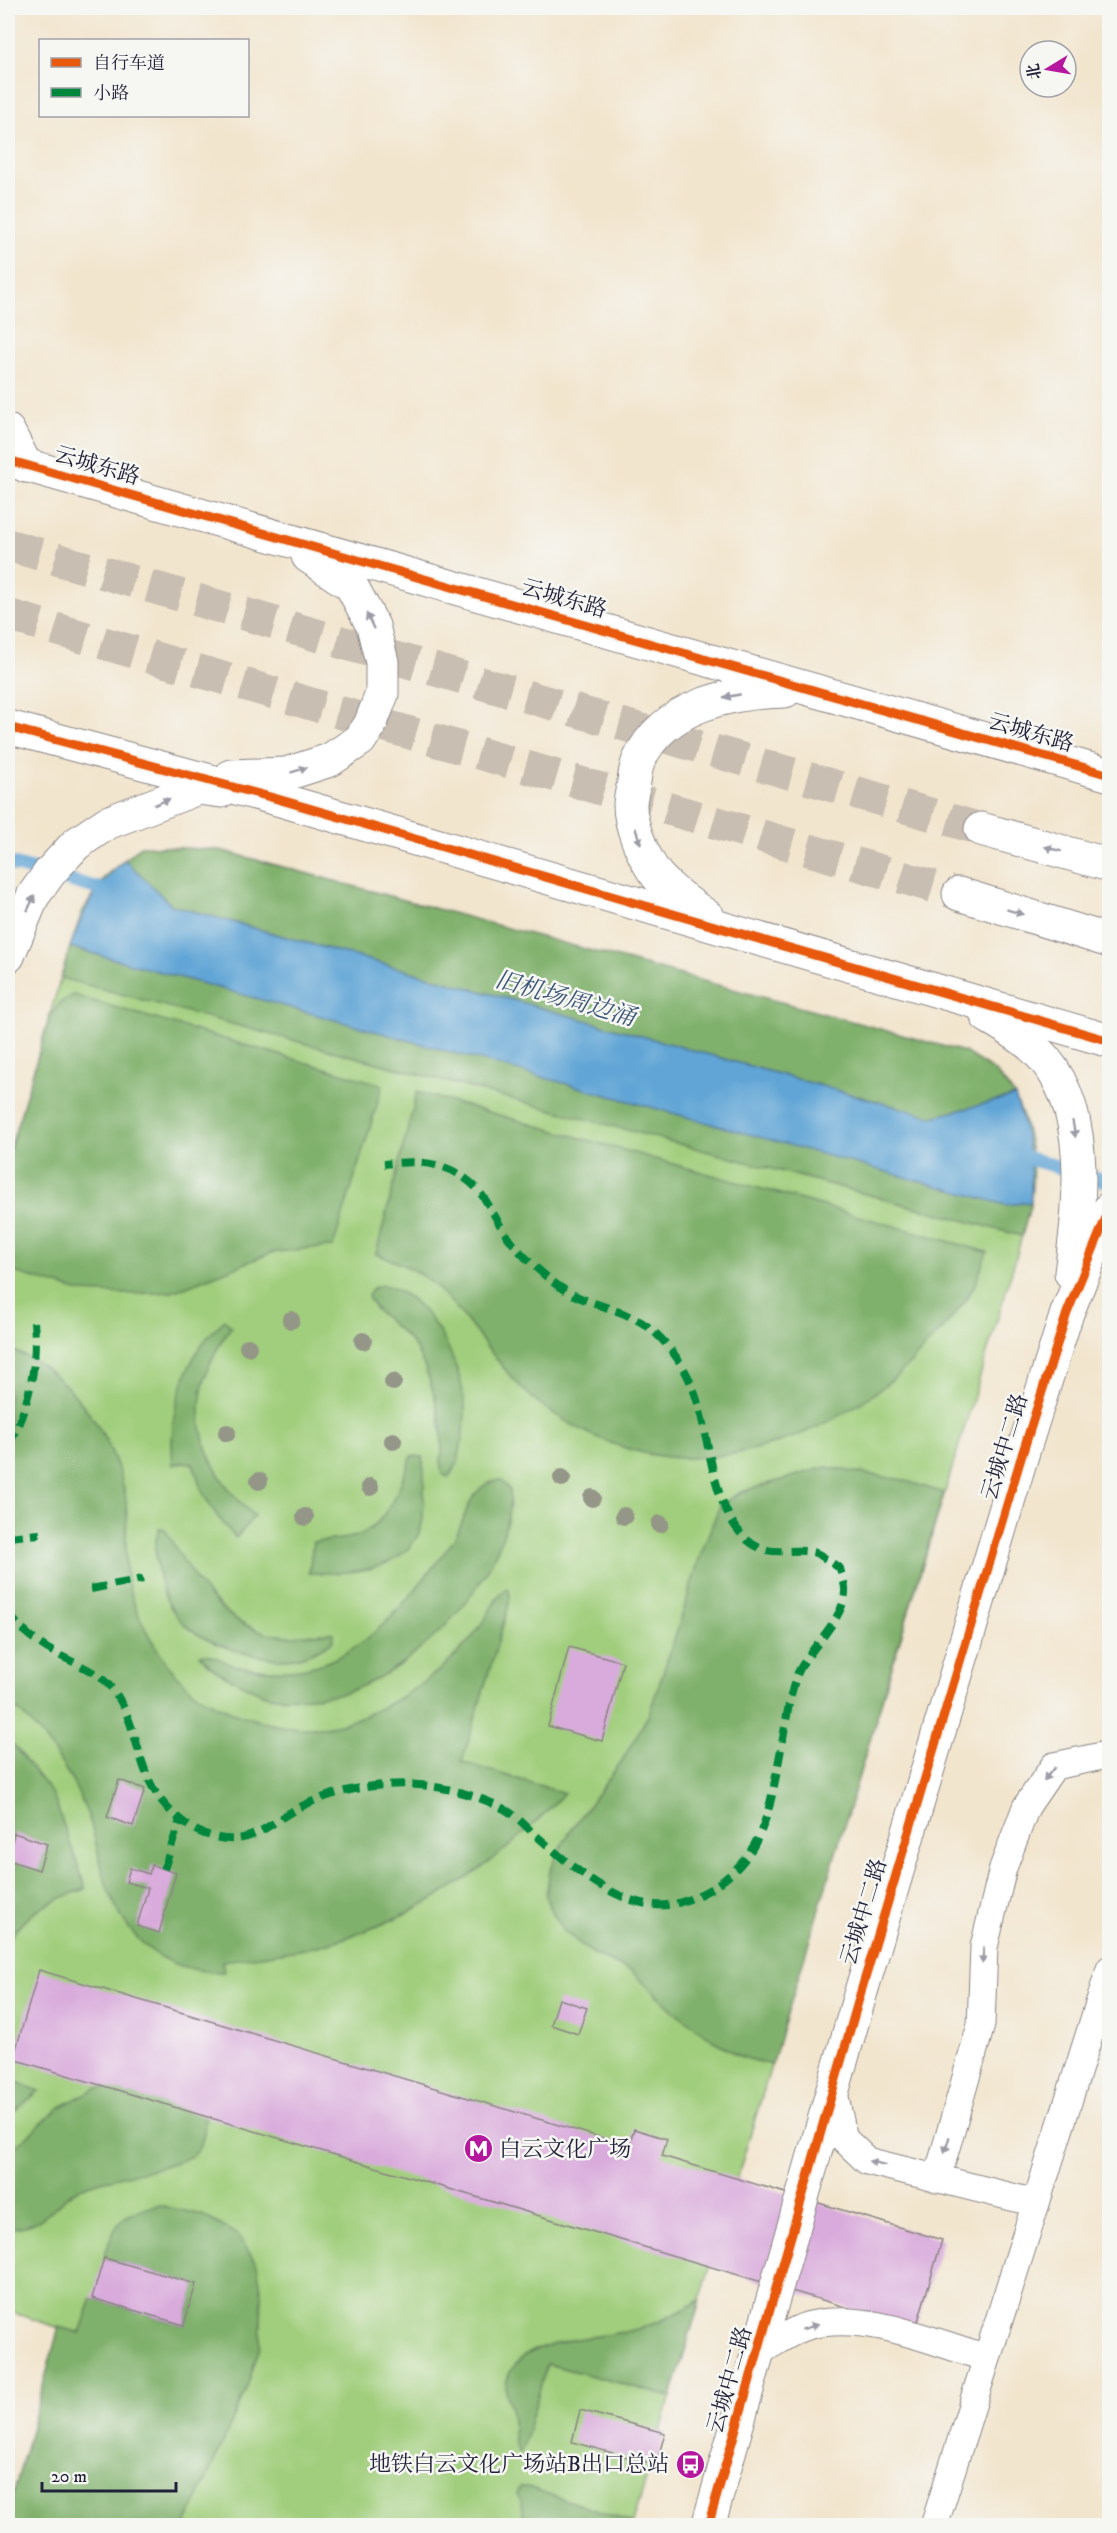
<svg xmlns="http://www.w3.org/2000/svg" width="1117" height="2533" font-family="'IM FELL DW Pica','Noto Serif SC',serif">
<style>
.green{fill:#a0ce7c;stroke:#61785c;stroke-width:1.5}
.forest{fill:#80b16c;stroke:#516a54;stroke-width:1.5}
.water{fill:#60a5d6;stroke:#416488;stroke-width:1.5}
.lines{fill:none;stroke-linecap:round;stroke-linejoin:round}
.stream{stroke:#60a5d6;stroke-width:14}
.building{fill:#d9abdc}
.secondary-tunnel{stroke:#c8beb1;stroke-width:33;stroke-dasharray:33 16;stroke-linecap:butt}
.lane-casing{stroke:#8a8484;stroke-width:29}
.street-casing{stroke:#8a8484;stroke-width:35}
.secondary-casing{stroke:#8a8484;stroke-width:35}
.lane{stroke:#fff;stroke-width:27}
.street{stroke:#fff;stroke-width:33}
.secondary{stroke:#fff;stroke-width:33}
.quiet{stroke:#00873e;stroke-width:8;stroke-dasharray:15 8;stroke-linecap:butt}
.cycleway-casing{stroke:#f6f6f2;stroke-width:13}
.cycleway{stroke:#e8590c;stroke-width:9}
.tree{fill:#949688}
.oneway{fill:#9c9ca7}
.labels{text-anchor:middle;dominant-baseline:central;stroke-width:5;stroke-linejoin:round;paint-order:stroke}
.street-label{font-size:22px;fill:#22223b;stroke:#f6f6f2}
.poi-label{font-size:22px;fill:#22223b;stroke:#f6f6f2;text-anchor:start}
.water-label{font-size:24px;font-style:italic;fill:#3b5679;stroke:#f6f6f2}
</style>
<rect width="100%" height="100%" fill="#f6f6f2"/>
<filter id="ink" filterUnits="userSpaceOnUse"><feTurbulence type="fractalNoise" baseFrequency=".0167" numOctaves="2"/><feDisplacementMap in="SourceGraphic" scale="12" xChannelSelector="R" yChannelSelector="G"/><feConvolveMatrix kernelMatrix="1 2 1 2 8 2 1 2 1" color-interpolation-filters="sRGB"/></filter>
<filter id="wash" filterUnits="userSpaceOnUse"><feTurbulence type="fractalNoise" baseFrequency=".008" numOctaves="4" result="noise"/><feDisplacementMap in="SourceGraphic" scale="24" xChannelSelector="R" yChannelSelector="G"/><feGaussianBlur stdDeviation="1.35" result="paint"/><feColorMatrix in="noise" values="0 0 0 0 0 0 0 0 0 0 0 0 0 0 0 0 0 1.4 0 .05"/><feComposite in="paint" operator="in"/></filter>
<g filter="url(#wash)">
<rect width="100%" height="100%" fill="#f2e5ce"/>
<path class="green" d="M141 846 220 850 965 1053C975 1059 987 1065 996 1073 1027 1101 1038 1164 1030 1204 1027 1221 1021 1237 1017 1254L632 2525 8 2526V2514L59 2328 8 2311V1156L70 947 82 912 105 876Z"/>
<g class="forest">
<polygon points="141,846 220,850 965,1052 996,1073 1015,1096 933,1117 171,905 125,860"/>
<polygon points="70,947 1006,1204 1031,1202 1022,1236 61,978"/>
<polygon points="73,995 383,1085 333,1247 309,1248 271,1253 172,1292 130,1294 80,1292 8,1270 8,1156 50,1016 61,1002"/>
<path d="M417 1092 987 1252C982 1265 978 1279 972 1290 959 1311 943 1329 926 1346 918 1355 910 1364 901 1372 845 1422 766 1456 691 1458 638 1459 581 1435 540 1404 498 1372 474 1321 435 1286 418 1270 397 1262 376 1254Z"/>
<path d="M383 1285C431 1297 460 1361 465 1406 466 1417 463 1429 462 1439 460 1453 458 1467 448 1477L442 1474C439 1463 443 1454 442 1442 442 1416 428 1367 414 1346 401 1327 374 1315 368 1296L373 1288Z"/>
<path d="M225 1320 231 1327C181 1396 193 1460 254 1516L236 1538C222 1523 208 1506 200 1486 197 1478 197 1470 192 1463L183 1462 173 1465C168 1413 184 1353 225 1320Z"/>
<path d="M8 1349C64 1367 109 1429 123 1485 131 1515 123 1546 127 1576 132 1612 160 1661 187 1686 202 1700 227 1711 247 1717 281 1729 318 1733 353 1720 404 1701 451 1668 482 1624 491 1612 495 1595 508 1588L510 1596 508 1608 462 1762 564 1793C497 1868 407 1925 309 1948 280 1954 251 1957 222 1961L224 1972C170 1973 132 1946 111 1896 99 1870 98 1840 87 1813 71 1773 42 1728 8 1702Z"/>
<path d="M412 1456 422 1457C425 1471 424 1484 424 1499 423 1511 424 1525 418 1535 398 1573 346 1574 309 1573L313 1542C327 1540 343 1540 356 1536 388 1526 400 1484 412 1456Z"/>
<polygon points="825,1467 903,1480 944,1493 772,2065 742,2057 716,2042 675,2012 631,1971 593,1954 564,1931 553,1914 546,1895 550,1871 557,1854 569,1833 623,1759 649,1714 681,1619 699,1559 720,1505 741,1492"/>
<path d="M501 1480 510 1490C513 1571 421 1668 347 1692 328 1697 284 1700 265 1695 258 1693 251 1688 244 1685 228 1678 210 1669 200 1655 212 1652 222 1662 234 1665 298 1679 339 1667 387 1621 406 1603 421 1582 437 1562 443 1554 451 1545 456 1536 464 1521 467 1500 481 1488 487 1482 493 1481 501 1480Z"/>
<path d="M159 1528 165 1529C190 1575 222 1628 278 1635 297 1638 315 1632 334 1633L333 1641C319 1650 304 1658 286 1659 272 1660 259 1656 245 1653 198 1641 165 1621 158 1570 155 1556 154 1542 159 1528Z"/>
<path d="M8 1738 53 1795 86 1889C56 1898 25 1912 8 1941Z"/>
<polygon points="8,2074 19,2083 39,2091 8,2117"/>
<path d="M127 2083 206 2109C205 2122 205 2144 195 2153 179 2168 110 2176 85 2186 52 2199 51 2228 8 2228V2153L60 2107 96 2088Z"/>
<path d="M159 2205 202 2215 237 2234 257 2264 262 2296 260 2346 246 2390 186 2525 8 2526V2514L59 2327 80 2333 92 2298 184 2325 195 2284 104 2258C116 2220 121 2213 159 2205Z"/>
<path d="M700 2300 671 2397 547 2364 524 2444 519 2453C510 2439 515 2427 512 2413 511 2404 505 2394 506 2386 512 2335 596 2340 633 2330 658 2324 679 2313 700 2300Z"/>
<polygon points="520,2487 528,2487 633,2523 632,2525 524,2525 522,2502 517,2495"/>
</g>
<path class="water" d="M125 860 171 905 933 1117 1015 1096C1028 1132 1032 1164 1031 1202L1006 1205 70 947C83 911 95 885 125 860Z"/>
<g class="lines">
<g class="stream">
<polyline points="8,863 114,893"/>
<polyline points="1014,1154 1110,1182"/>
</g>
</g>
<g id="blocks">
<g class="building">
<polygon points="569,1647 623,1662 602,1741 548,1726"/>
<polygon points="119,1780 145,1789 133,1826 107,1817"/>
<polygon points="14,1833 47,1844 39,1870 8,1860"/>
<polygon points="152,1865 176,1873 159,1933 137,1926 148,1888 126,1882 130,1868 149,1874"/>
<polygon points="39,1970 629,2146 634,2129 667,2139 662,2156 942,2240 916,2328 13,2059"/>
<polygon points="559,1999 587,2008 578,2034 551,2025"/>
<polygon points="104,2258 196,2284 184,2325 92,2298"/>
<polygon points="580,2410 665,2433 656,2465 572,2442"/>
</g>
</g>
</g>
<g filter="url(#ink)">
<use href="#blocks" fill-opacity="0" stroke="#8a8484" stroke-width="1.5"/>
<g class="lines">
<g class="secondary-tunnel">
<polyline points="8,545 981,829"/>
<polyline points="8,615 959,894"/>
</g>
<defs>
<g id="lane">
<polyline points="833,2088 844,2139 867,2161 1036,2203"/>
<polyline points="937,2179 981,2025 984,1947 1003,1868 1026,1807 1054,1766 1102,1756"/>
<path d="M758 2352C774 2344 793 2329 811 2325 869 2312 932 2342 987 2358"/>
<polyline points="934,2526 1110,1969"/>
</g>
<polyline id="street" points="8,431 26,466"/>
<g id="secondary">
<polyline points="8,460 1110,775"/>
<polyline points="8,727 274,798 1110,1041"/>
<polyline points="231,776 286,774 330,760 360,740 370,725 382,694 382,662 373,626 351,585 308,556"/>
<polyline points="981,829 1110,865"/>
<polyline points="959,894 1110,941"/>
<path d="M708 917C692 906 664 887 653 870 642 853 630 825 630 805 630 799 632 792 633 787 635 778 635 768 639 760 664 705 731 692 785 691"/>
<polyline points="8,956 33,896 51,871 76,844 107,823 198,788 221,791"/>
<path d="M987 1016C1004 1026 1022 1036 1036 1050 1093 1104 1080 1203 1071 1273"/>
<polyline points="708,2526 860,1995 1021,1458 1067,1313 1110,1208"/>
</g>
</defs>
<use href="#lane" class="lane-casing"/>
<use href="#street" class="street-casing"/>
<use href="#secondary" class="secondary-casing"/>
<use href="#lane" class="lane"/>
<use href="#street" class="street"/>
<use href="#secondary" class="secondary"/>
<g class="quiet">
<path d="M8 1445C29 1408 38 1365 34 1322"/>
<polyline points="8,1537 40,1534"/>
<polyline points="91,1589 143,1579"/>
<path d="M8 1612C21 1631 39 1645 59 1655 82 1667 103 1673 118 1697 143 1739 136 1782 176 1816 184 1823 193 1830 202 1833 254 1853 267 1820 309 1803 341 1789 383 1782 418 1785 447 1787 480 1796 506 1810 518 1817 528 1829 539 1838 571 1866 611 1901 655 1905 673 1907 692 1899 707 1891 767 1857 770 1804 782 1744 786 1722 789 1698 796 1677 806 1651 844 1621 845 1592 846 1585 841 1575 840 1568 832 1564 821 1554 813 1552 787 1547 767 1560 744 1537 705 1497 712 1419 685 1371 676 1355 662 1337 647 1326 619 1306 581 1305 553 1282 537 1269 520 1254 508 1237 493 1217 487 1194 466 1179 441 1160 413 1161 384 1164"/>
<polyline points="164,1869 180,1820"/>
</g>
<defs>
<g id="cycleway">
<polyline points="8,460 1110,775"/>
<polyline points="8,727 274,798 1110,1041"/>
<polyline points="708,2526 860,1995 1021,1458 1067,1313 1110,1208"/>
</g>
</defs>
<use href="#cycleway" class="cycleway-casing"/>
<use href="#cycleway" class="cycleway"/>
</g>
<g class="tree">
<circle cx="291" cy="1320" r="9"/>
<circle cx="363" cy="1341" r="9"/>
<circle cx="248" cy="1347" r="9"/>
<circle cx="393" cy="1382" r="9"/>
<circle cx="227" cy="1433" r="9"/>
<circle cx="393" cy="1441" r="9"/>
<circle cx="562" cy="1478" r="9"/>
<circle cx="259" cy="1481" r="9"/>
<circle cx="370" cy="1487" r="9"/>
<circle cx="592" cy="1498" r="9"/>
<circle cx="624" cy="1516" r="9"/>
<circle cx="305" cy="1517" r="9"/>
<circle cx="660" cy="1524" r="9"/>
</g>
<defs><path id="oneway-solid" d="M-6-.8H1V-3.2L6.5 0L1 3.2V.8H-6Z" transform="scale(1.5)"/></defs>
<g class="oneway">
<use href="#oneway-solid" transform="translate(370 621) rotate(-115)"/>
<use href="#oneway-solid" transform="translate(732 696) rotate(169)"/>
<use href="#oneway-solid" transform="translate(299 770) rotate(-17)"/>
<use href="#oneway-solid" transform="translate(162 802) rotate(-22)"/>
<use href="#oneway-solid" transform="translate(638 836) rotate(71)"/>
<use href="#oneway-solid" transform="translate(1053 849) rotate(-165)"/>
<use href="#oneway-solid" transform="translate(31 903) rotate(-65)"/>
<use href="#oneway-solid" transform="translate(1015 912) rotate(17)"/>
<use href="#oneway-solid" transform="translate(1074 1129) rotate(80)"/>
<use href="#oneway-solid" transform="translate(1049 1774) rotate(128)"/>
<use href="#oneway-solid" transform="translate(983 1955) rotate(94)"/>
<use href="#oneway-solid" transform="translate(947 2145) rotate(106)"/>
<use href="#oneway-solid" transform="translate(877 2163) rotate(-166)"/>
<use href="#oneway-solid" transform="translate(810 2327) rotate(-17)"/>
</g>
</g>
<defs>
<symbol id="metro-disc" viewBox="-11 -11 22 22"><circle r="9.5" fill="#b5179e" stroke="#f6f6f2"/><path d="M-5.5 5V-5H-3L0 0L3-5H5.5V5H3V-.5L0 4L-3-.5V5Z" fill="#fff"/></symbol>
<symbol id="bus-disc" viewBox="-11 -11 22 22"><circle r="9.5" fill="#b5179e" stroke="#f6f6f2"/><path d="M-5-6H5V4H4V6H2V4H-2V6H-4V4H-5ZM-3.5-4V0h7V-4ZM-3.5 1.2v1.5H-2V1.2ZM2 1.2v1.5H3.5V1.2Z" fill="#fff"/></symbol>
</defs>
<g fill-rule="evenodd">
<use href="#metro-disc" x="462" y="2132" width="33" height="33"/>
<use href="#bus-disc" x="674" y="2448" width="33" height="33"/>
</g>
<g class="labels">
<g class="street-label">
<text transform="translate(97 466) rotate(16)">云城东路</text>
<text transform="translate(564 599) rotate(16)">云城东路</text>
<text transform="translate(1031 733) rotate(16)">云城东路</text>
<text transform="translate(1005 1447) rotate(-73)">云城中二路</text>
<text transform="translate(864 1912) rotate(-73)">云城中二路</text>
<text transform="translate(730 2380) rotate(-74)">云城中二路</text>
</g>
<g class="poi-label">
<text x="499" y="2149">白云文化广场</text>
<text x="669" y="2464" text-anchor="end">地铁白云文化广场站B出口总站</text>
</g>
<g class="water-label">
<text transform="translate(565 999) rotate(16)">旧机场周边涌</text>
</g>
</g>
<rect width="1117" height="2533" fill="none" stroke="#f6f6f2" stroke-width="30"/>
<rect x="39" y="39" width="210" height="78" fill="#f6f6f2" stroke="#a1a1a9" stroke-width="1.5"/>
<rect x="51" y="58" width="30" height="9" fill="#e8590c" stroke="#a1a1a9" stroke-width="1.5"/>
<text x="93" y="69" font-size="18" fill="#22223b">自行车道</text>
<rect x="51" y="88" width="30" height="9" fill="#00873e" stroke="#a1a1a9" stroke-width="1.5"/>
<text x="93" y="99" font-size="18" fill="#22223b">小路</text>
<g transform="translate(1048 69) rotate(259)"><circle r="28" fill="#f6f6f2" stroke="#a1a1a9" stroke-width="1.5"/>
<path d="M0-4.5L10 22L0 15L-10 22Z" fill="#b5179e"/>
<text y="-9" font-size="16" font-weight="bold" text-anchor="middle" fill="#22223b">北</text>
</g>
<path d="M42 2482v9h134v-9" fill="none" stroke="#22223b" stroke-width="3"/>
<text x="51" y="2482" font-size="18" fill="#22223b" stroke="#f6f6f2" stroke-width="4.5" paint-order="stroke">20 m</text>
</svg>
